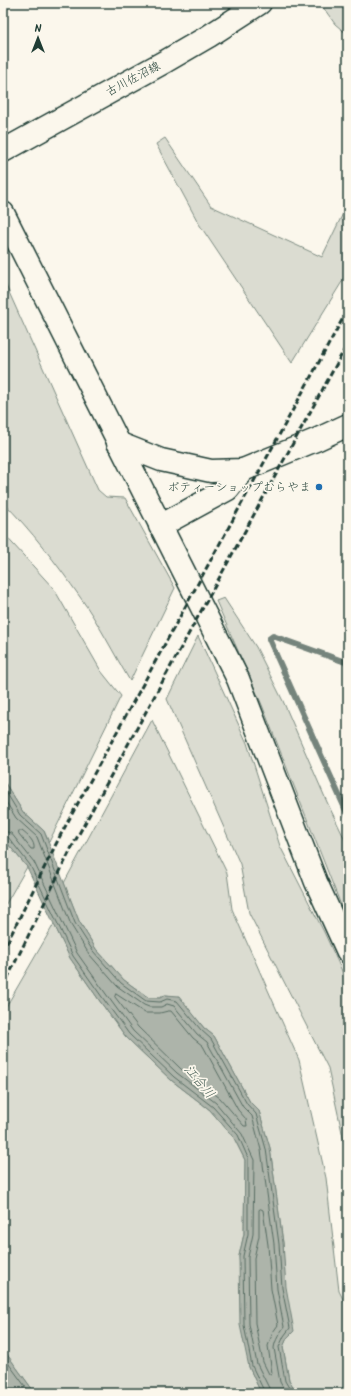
<svg xmlns="http://www.w3.org/2000/svg" width="351" height="1396" font-family="Kalam,'Klee One',sans-serif">
<style>
.green{fill:#dbdcd1;stroke:#7d8c82}
.water{fill:#adb4aa;stroke:#74847b}
.lines{fill:none;stroke-linecap:round;stroke-linejoin:round}
.shore{stroke:#586d63;stroke-width:1}
.stream{stroke:#74847b;stroke-width:6}
.minor-casing{stroke:#1f3d34;stroke-width:25}
.major-casing{stroke:#1f3d34;stroke-width:25}
.minor{stroke:#fbf7ec;stroke-width:22}
.major{stroke:#fbf7ec;stroke-width:22}
.rail{stroke:#1f3d34;stroke-width:3;stroke-dasharray:6 3;stroke-linecap:butt}
.poi-dot{fill:#1f6fb2;stroke:#fbf7ec;stroke-width:1.5}
.labels{text-anchor:middle;dominant-baseline:central;stroke-width:3.5;stroke-linejoin:round;paint-order:stroke}
.street-label{font-size:12px;fill:#1f3d34;stroke:#fbf7ec}
.poi-label{font-size:12px;fill:#1f3d34;stroke:#fbf7ec;text-anchor:end}
.water-label{font-size:13px;font-style:italic;fill:#425b52;stroke:#fbf7ec}
</style>
<rect width="100%" height="100%" fill="#fbf7ec"/>
<filter id="ink" filterUnits="userSpaceOnUse"><feTurbulence type="fractalNoise" baseFrequency=".025" numOctaves="2"/><feDisplacementMap in="SourceGraphic" scale="8" xChannelSelector="R" yChannelSelector="G"/><feConvolveMatrix kernelMatrix="1 2 1 2 8 2 1 2 1" color-interpolation-filters="sRGB"/></filter>
<g filter="url(#ink)">
<g class="green">
<polygon points="320,3 348,3 348,35 335,24"/>
<polygon points="165,138 211,206 322,257 348,203 348,272 292,363 199,224 156,144"/>
<path d="M3 279 98 490 106 497 125 498 175 588 130 681C114 654 98 622 80 597 57 564 31 530 3 502Z"/>
<polygon points="3,533 54,589 101,671 121,696 49,842 44,831 23,812 3,780"/>
<polygon points="224,598 256,647 283,701 327,802 348,846 348,923 262,705 216,601"/>
<polygon points="198,636 247,743 280,846 324,932 348,984 348,1160 328,1068 249,913 240,864 167,699"/>
<polygon points="152,720 227,873 232,909 299,1060 326,1178 339,1291 348,1309 348,1393 297,1393 289,1380 283,1347 287,1338 283,1243 270,1148 259,1111 250,1102 214,1036 204,1028 179,997 166,995 160,998 149,998 124,980 96,949 79,921 64,883"/>
<polygon points="3,838 27,867 3,909"/>
<polygon points="54,924 70,958 99,1000 126,1037 171,1080 210,1110 234,1138 245,1160 244,1234 239,1256 249,1367 261,1393 35,1393 3,1349 3,1012"/>
</g>
<g class="water">
<polygon points="3,780 23,812 44,831 79,921 96,949 124,980 149,998 160,998 165,995 179,996 204,1028 214,1036 250,1102 259,1111 270,1148 283,1243 286,1287 294,1331 287,1338 283,1347 289,1380 297,1393 261,1393 249,1367 240,1325 239,1256 244,1234 245,1160 234,1138 210,1110 171,1080 126,1037 99,1000 70,958 27,867 3,838"/>
<polygon points="3,1349 35,1393 3,1393"/>
</g>
<g class="lines">
<g class="shore">
<polyline points="3,787 20,815 41,834 75,923 93,951 121,983 146,1001 160,1002 167,999 177,1001 201,1030 211,1039 247,1104 256,1114 266,1149 279,1244 282,1288 290,1328 284,1336 279,1347 285,1381 292,1393"/>
<path d="M3 797 16 818 37 837 71 925 89 954 117 986 144 1005 149 1007H161L167 1004 174 1006 197 1034 207 1042 243 1107 252 1116 261 1150 274 1244 277 1289 284 1327C280 1333 275 1340 274 1348L280 1382 286 1393"/>
<polyline points="3,831 11,833 34,862 77,953 106,994 133,1031 177,1073 216,1103 242,1134 254,1160 253,1234 248,1257 249,1324 257,1364 269,1388 270,1393"/>
<path d="M19 831H22C28 836 35 841 34 849H31L19 834Z"/>
<polyline points="3,836 8,837 30,865 73,956 102,997 129,1034 174,1077 213,1107 238,1135 248,1158 248,1234 243,1256 244,1325 252,1366 265,1393"/>
<polygon points="116,994 145,1013 160,1013 168,1011 171,1011 193,1038 203,1046 238,1110 246,1119 247,1126 244,1126 220,1098 181,1069 138,1027 115,997"/>
<polygon points="261,1209 263,1210 268,1245 271,1289 278,1325 273,1332 268,1346 272,1373 271,1375 269,1374 263,1362 255,1323 254,1258 259,1236 259,1210"/>
<polyline points="3,1356 30,1393"/>
</g>
<polyline class="stream" points="348,663 273,636 269,639 348,815"/>
<defs>
<g id="minor">
<polyline points="3,213 238,679 316,882 348,952"/>
<polyline points="118,443 161,460 211,471 243,470 318,439 348,425"/>
<polyline points="160,526 228,489 243,470"/>
</g>
<polyline id="major" points="3,151 166,61 209,36 260,3"/>
</defs>
<use href="#minor" class="minor-casing"/>
<use href="#major" class="major-casing"/>
<use href="#minor" class="minor"/>
<use href="#major" class="major"/>
<g class="rail">
<polyline points="3,951 60,836 348,309"/>
<polyline points="3,987 74,843 348,343"/>
</g>
</g>
</g>
<circle class="poi-dot" cx="319" cy="487" r="4"/>
<g class="labels">
<g class="street-label">
<text transform="translate(133 79) rotate(-28)">古川佐沼線</text>
</g>
<g class="poi-label">
<text x="311" y="487">ボティーショップむらやま</text>
</g>
<g class="water-label">
<text transform="translate(199 1082) rotate(50)">江合川</text>
</g>
</g>
<rect width="351" height="1396" fill="none" stroke="#fbf7ec" stroke-width="16"/>
<rect x="8" y="8" width="335" height="1380" fill="none" stroke="#1f3d34" stroke-width="1.5" filter="url(#ink)"/>
<g transform="translate(38 38)" stroke="#fbf7ec" stroke-width="3" paint-order="stroke">
<path d="M0-3L7 15L0 10L-7 15Z" fill="#1f3d34"/>
<text y="-6" font-size="11" font-weight="bold" text-anchor="middle" fill="#1f3d34">N</text>
</g>
</svg>
